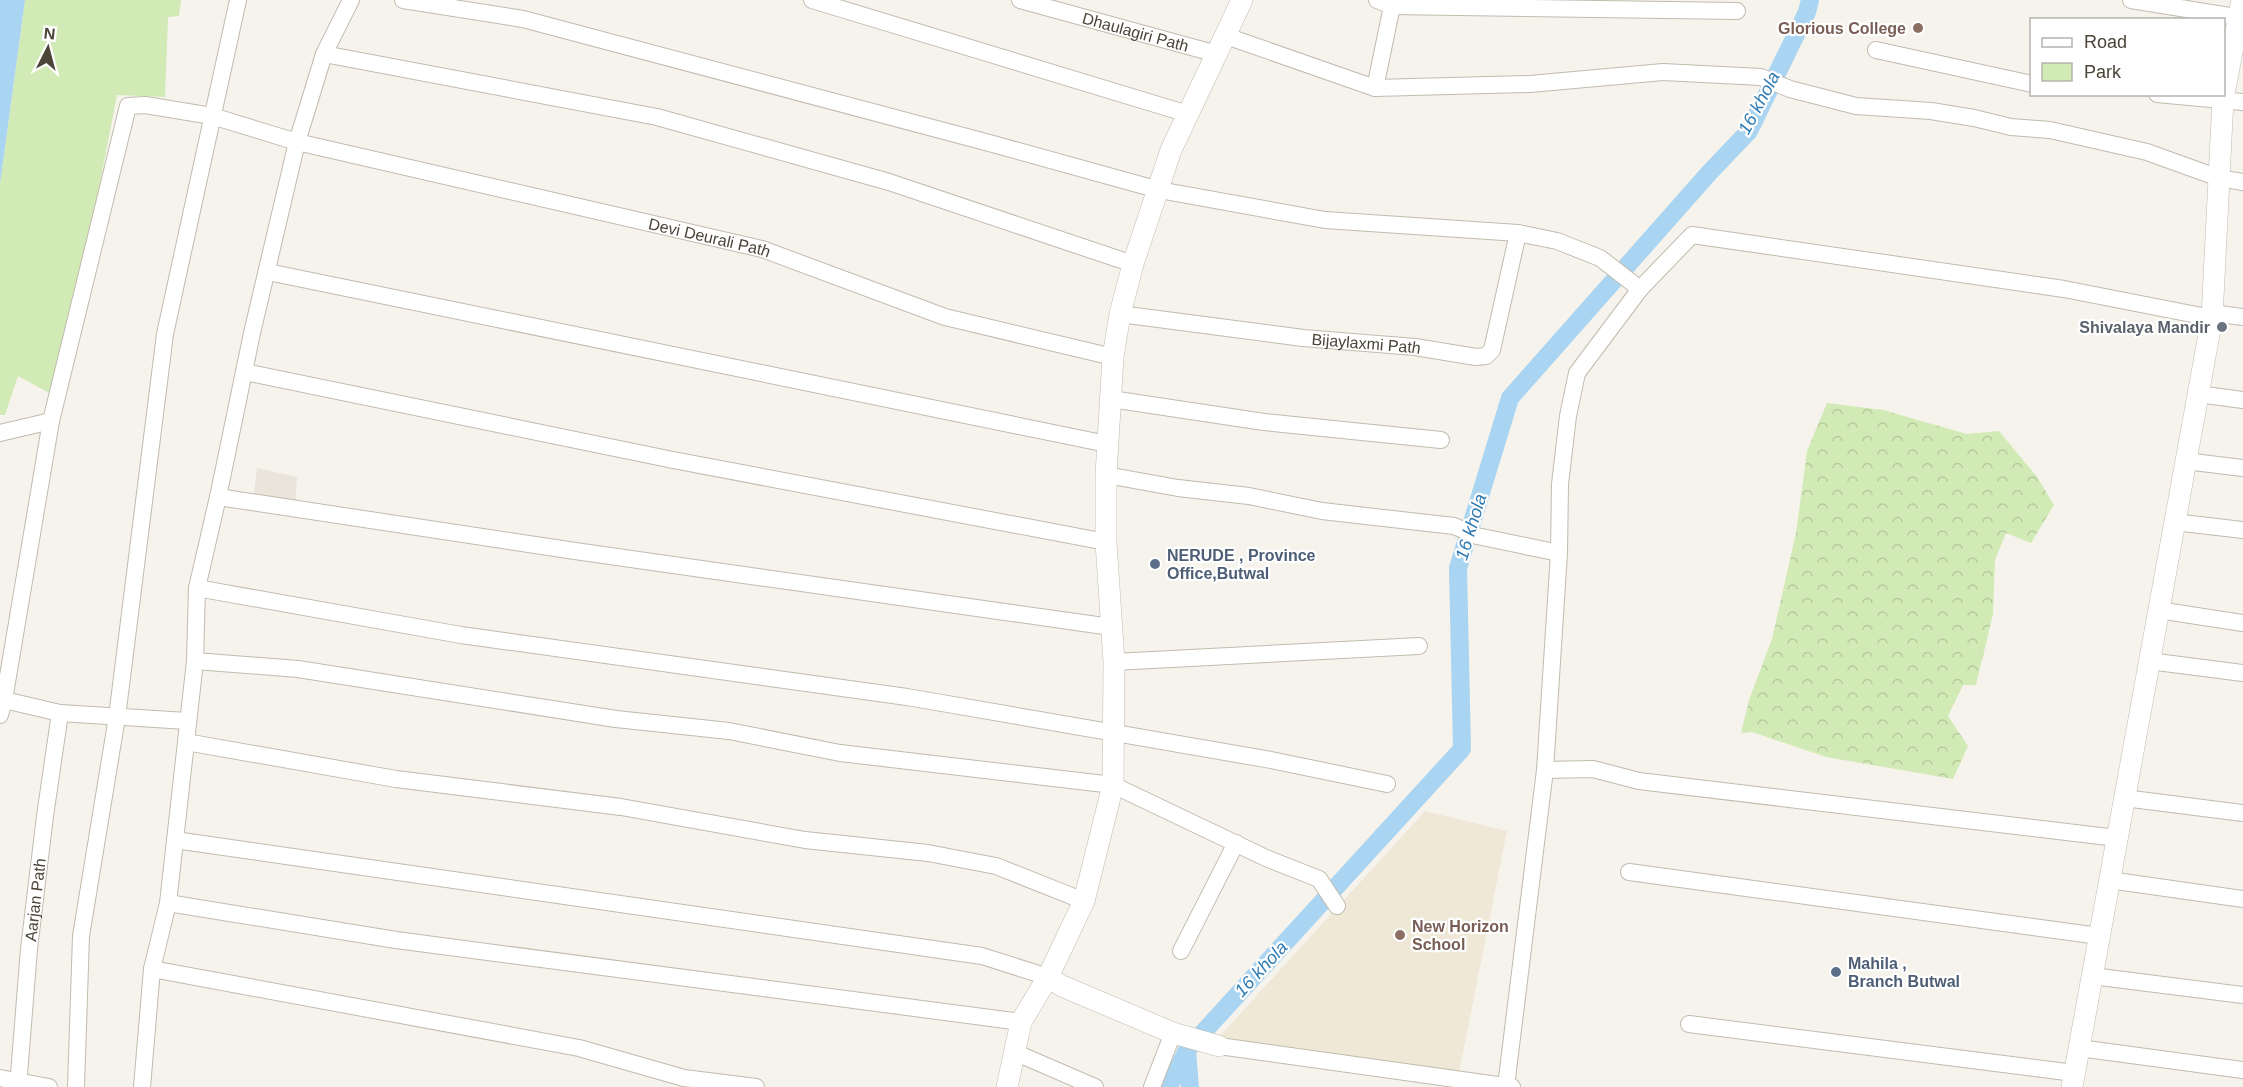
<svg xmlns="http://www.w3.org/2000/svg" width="2243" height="1087" font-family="Helvetica,sans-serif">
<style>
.residential{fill:#eae5da}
.education{fill:#efe8d6}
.green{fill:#d2eab5}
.forest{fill:url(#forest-crowns)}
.water{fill:#a9d4f2}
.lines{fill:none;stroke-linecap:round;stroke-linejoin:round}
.canal{stroke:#a9d4f2;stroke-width:18}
.minor-casing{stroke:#c2bbae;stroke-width:18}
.tertiary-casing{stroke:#c2bbae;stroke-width:22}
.minor{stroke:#fff;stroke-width:16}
.tertiary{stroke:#fff;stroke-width:21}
.education-dot{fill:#8d6e63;stroke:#fff;stroke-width:2}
.worship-dot{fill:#6b7280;stroke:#fff;stroke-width:2}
.service-dot{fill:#5c6f8a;stroke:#fff;stroke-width:2}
.labels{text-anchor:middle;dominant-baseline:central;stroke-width:4.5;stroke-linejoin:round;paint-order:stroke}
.education-label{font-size:16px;font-weight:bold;fill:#785e54;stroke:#fff;text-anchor:end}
.street-label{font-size:16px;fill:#4b4439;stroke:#fff}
.worship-label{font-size:16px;font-weight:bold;fill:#5b616d;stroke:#fff;text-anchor:end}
.service-label{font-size:16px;font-weight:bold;fill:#4e5e75;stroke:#fff;text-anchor:start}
.water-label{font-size:18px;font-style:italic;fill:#2e7ab2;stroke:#fff}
</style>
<defs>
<pattern id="forest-crowns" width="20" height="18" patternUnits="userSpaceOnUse" patternTransform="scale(1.5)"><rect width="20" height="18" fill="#d2eab5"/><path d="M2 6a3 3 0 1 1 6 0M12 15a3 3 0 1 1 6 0" fill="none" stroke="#b6ca9c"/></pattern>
</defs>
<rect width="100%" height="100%" fill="#f6f3ec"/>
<polygon class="residential" points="257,468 297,477 295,507 253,499"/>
<polygon class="education" points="1425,811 1507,831 1459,1073 1218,1038"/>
<polygon class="green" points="25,0 181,0 179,16 168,17 165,97 117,95 82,276 53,395 18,376 5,415 0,415 0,184"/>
<polygon class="forest" points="1827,403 1883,410 1967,434 1999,431 2037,477 2054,505 2031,543 2006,533 1995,560 1993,614 1976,685 1963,685 1948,716 1968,746 1953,779 1826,757 1752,732 1741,733 1749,700 1772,639 1796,533 1807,451"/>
<polygon class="water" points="0,0 25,0 0,184"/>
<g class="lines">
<g class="canal">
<polyline points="1187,1051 1190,1087"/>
<polyline points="1169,1087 1187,1050 1462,749 1458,568 1510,398 1709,173 1749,131 1807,12 1810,0"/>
</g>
<defs>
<g id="minor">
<polyline points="403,0 523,19 993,144 1159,190 1325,220 1518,233 1557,241 1600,258 1640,289 1577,373 1568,416 1560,484 1559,553 1545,770 1506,1086"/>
<polyline points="812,0 1188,114"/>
<path id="s1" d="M1020 0 1217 54"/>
<polyline points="1377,0 1392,6 1737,11"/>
<polyline points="2131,0 2243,18"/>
<polyline points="1226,36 1375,88 1530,84 1663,72 1761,77 1790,89 1856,106 1931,111 1974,118 2011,127 2050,130 2147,152 2219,178 2243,182"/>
<polyline points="1876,50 2032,84"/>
<polyline points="324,54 657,117 889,182 1133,264"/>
<polyline points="1375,88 1392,6"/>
<polyline points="2157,94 2243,102"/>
<polyline points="268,272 1107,444"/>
<polyline points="1640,289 1692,235 2064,289 2212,318"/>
<polyline points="2212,313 2243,317"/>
<path id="s2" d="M1120 314 1303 338 1415 347 1476 357 1486 356 1492 350 1518 233"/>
<polyline points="245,372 673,460 1106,542"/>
<polyline points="2198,394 2243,400"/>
<polyline points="1111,399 1264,422 1441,440"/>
<polyline points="0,433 51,421"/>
<polyline points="2185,461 2243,468"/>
<polyline points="1106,475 1178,488 1249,496 1322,511 1454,526 1477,536 1559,553"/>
<polyline points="218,497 575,551 1111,627"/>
<polyline points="2174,522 2243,530"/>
<polyline points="197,588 461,635 907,697 1271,760 1387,784"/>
<polyline points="2158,610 2243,623"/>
<polyline points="195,661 298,669 616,719 729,731 840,753 1113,785 1266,858 1319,879 1337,906"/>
<polyline points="2149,661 2243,673"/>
<polyline points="1114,662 1419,646"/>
<polyline points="0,699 60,713 187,721"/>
<path id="s3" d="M0 715 4 700 51 421 128 106 145 105 212 116 297 142 762 249 945 317 1113 357"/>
<polyline points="186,742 396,779 621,807 805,840 928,853 996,866 1084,901"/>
<polyline points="1545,770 1593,769 1639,781 2117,838"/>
<polyline points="2124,798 2243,813"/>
<polyline points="175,840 982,956 1048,977"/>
<polyline points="1629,872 2099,936"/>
<polyline points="2109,880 2243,899"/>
<polyline points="168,903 396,940 1021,1022"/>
<polyline points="1181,951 1236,843"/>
<polyline points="152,969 579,1048 684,1078 756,1087"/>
<polyline points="2092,976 2243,995"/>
<polyline points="1689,1024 2074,1073"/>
<polyline points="1219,1046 1512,1087"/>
<polyline points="2079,1048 2243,1070"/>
<polyline points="1014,1052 1095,1087"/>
<polyline points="0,1078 49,1087"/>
<path id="s4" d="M18 1087 29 949 45 816 60 713"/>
<polyline points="76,1087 81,936 117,717 165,334 238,0"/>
<polyline points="142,1087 152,969 168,903 186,742 195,661 197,588 218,497 252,333 297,142 324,54 351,0"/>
<polyline points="1152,1087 1173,1033"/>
</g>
<g id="tertiary">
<polyline points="1048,977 1062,986 1173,1033 1219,1046"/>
<polyline points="1007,1087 1021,1022 1048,977 1084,901 1113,785 1114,662 1106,542 1106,475 1113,357 1120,314 1133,264 1171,150 1242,0"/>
<polyline points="2072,1087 2212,318 2223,99 2242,0"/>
</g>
</defs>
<use href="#minor" class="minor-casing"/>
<use href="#tertiary" class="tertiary-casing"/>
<use href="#minor" class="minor"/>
<use href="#tertiary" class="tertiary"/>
</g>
<g class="education-dot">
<circle cx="1918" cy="28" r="6"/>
<circle cx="1400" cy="935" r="6"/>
</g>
<circle class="worship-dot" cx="2222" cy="327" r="6"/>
<g class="service-dot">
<circle cx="1155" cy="564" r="6"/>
<circle cx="1836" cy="972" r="6"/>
</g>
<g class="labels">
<g class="education-label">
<text x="1906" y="28">Glorious College</text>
<text x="1412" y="926" text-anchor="start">New Horizon<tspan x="1412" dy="18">School</tspan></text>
</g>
<g class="street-label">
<text stroke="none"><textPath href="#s1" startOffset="120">Dhaulagiri Path</textPath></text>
<text stroke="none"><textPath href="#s3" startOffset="1220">Devi Deurali Path</textPath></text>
<text stroke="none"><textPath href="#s2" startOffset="248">Bijaylaxmi Path</textPath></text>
<text stroke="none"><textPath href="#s4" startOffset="188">Aarjan Path</textPath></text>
</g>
<g class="worship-label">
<text x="2210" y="327">Shivalaya Mandir</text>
</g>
<g class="service-label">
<text x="1167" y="555">NERUDE , Province<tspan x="1167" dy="18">Office,Butwal</tspan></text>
<text x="1848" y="963">Mahila ,<tspan x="1848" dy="18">Branch Butwal</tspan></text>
</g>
<g class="water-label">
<text transform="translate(1759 103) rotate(-62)">16 khola</text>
<text transform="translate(1471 527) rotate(-73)">16 khola</text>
<text transform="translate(1261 969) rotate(-47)">16 khola</text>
</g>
</g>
<rect x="2030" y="18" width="195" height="78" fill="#ffffff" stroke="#b7b4b0" stroke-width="1.5"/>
<rect x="2042" y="38" width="30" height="9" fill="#ffffff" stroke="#b7b4b0" stroke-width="1.5"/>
<text x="2084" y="48" font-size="18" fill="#4b4439">Road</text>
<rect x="2042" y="63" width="30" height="18" fill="#d2eab5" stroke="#b7b4b0" stroke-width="1.5"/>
<text x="2084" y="78" font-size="18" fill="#4b4439">Park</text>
<g transform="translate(48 48) rotate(6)" stroke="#ffffff" stroke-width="4.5" paint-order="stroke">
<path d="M0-4.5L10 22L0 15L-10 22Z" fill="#4b4439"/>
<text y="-9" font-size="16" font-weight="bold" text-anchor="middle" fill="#4b4439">N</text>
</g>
</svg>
